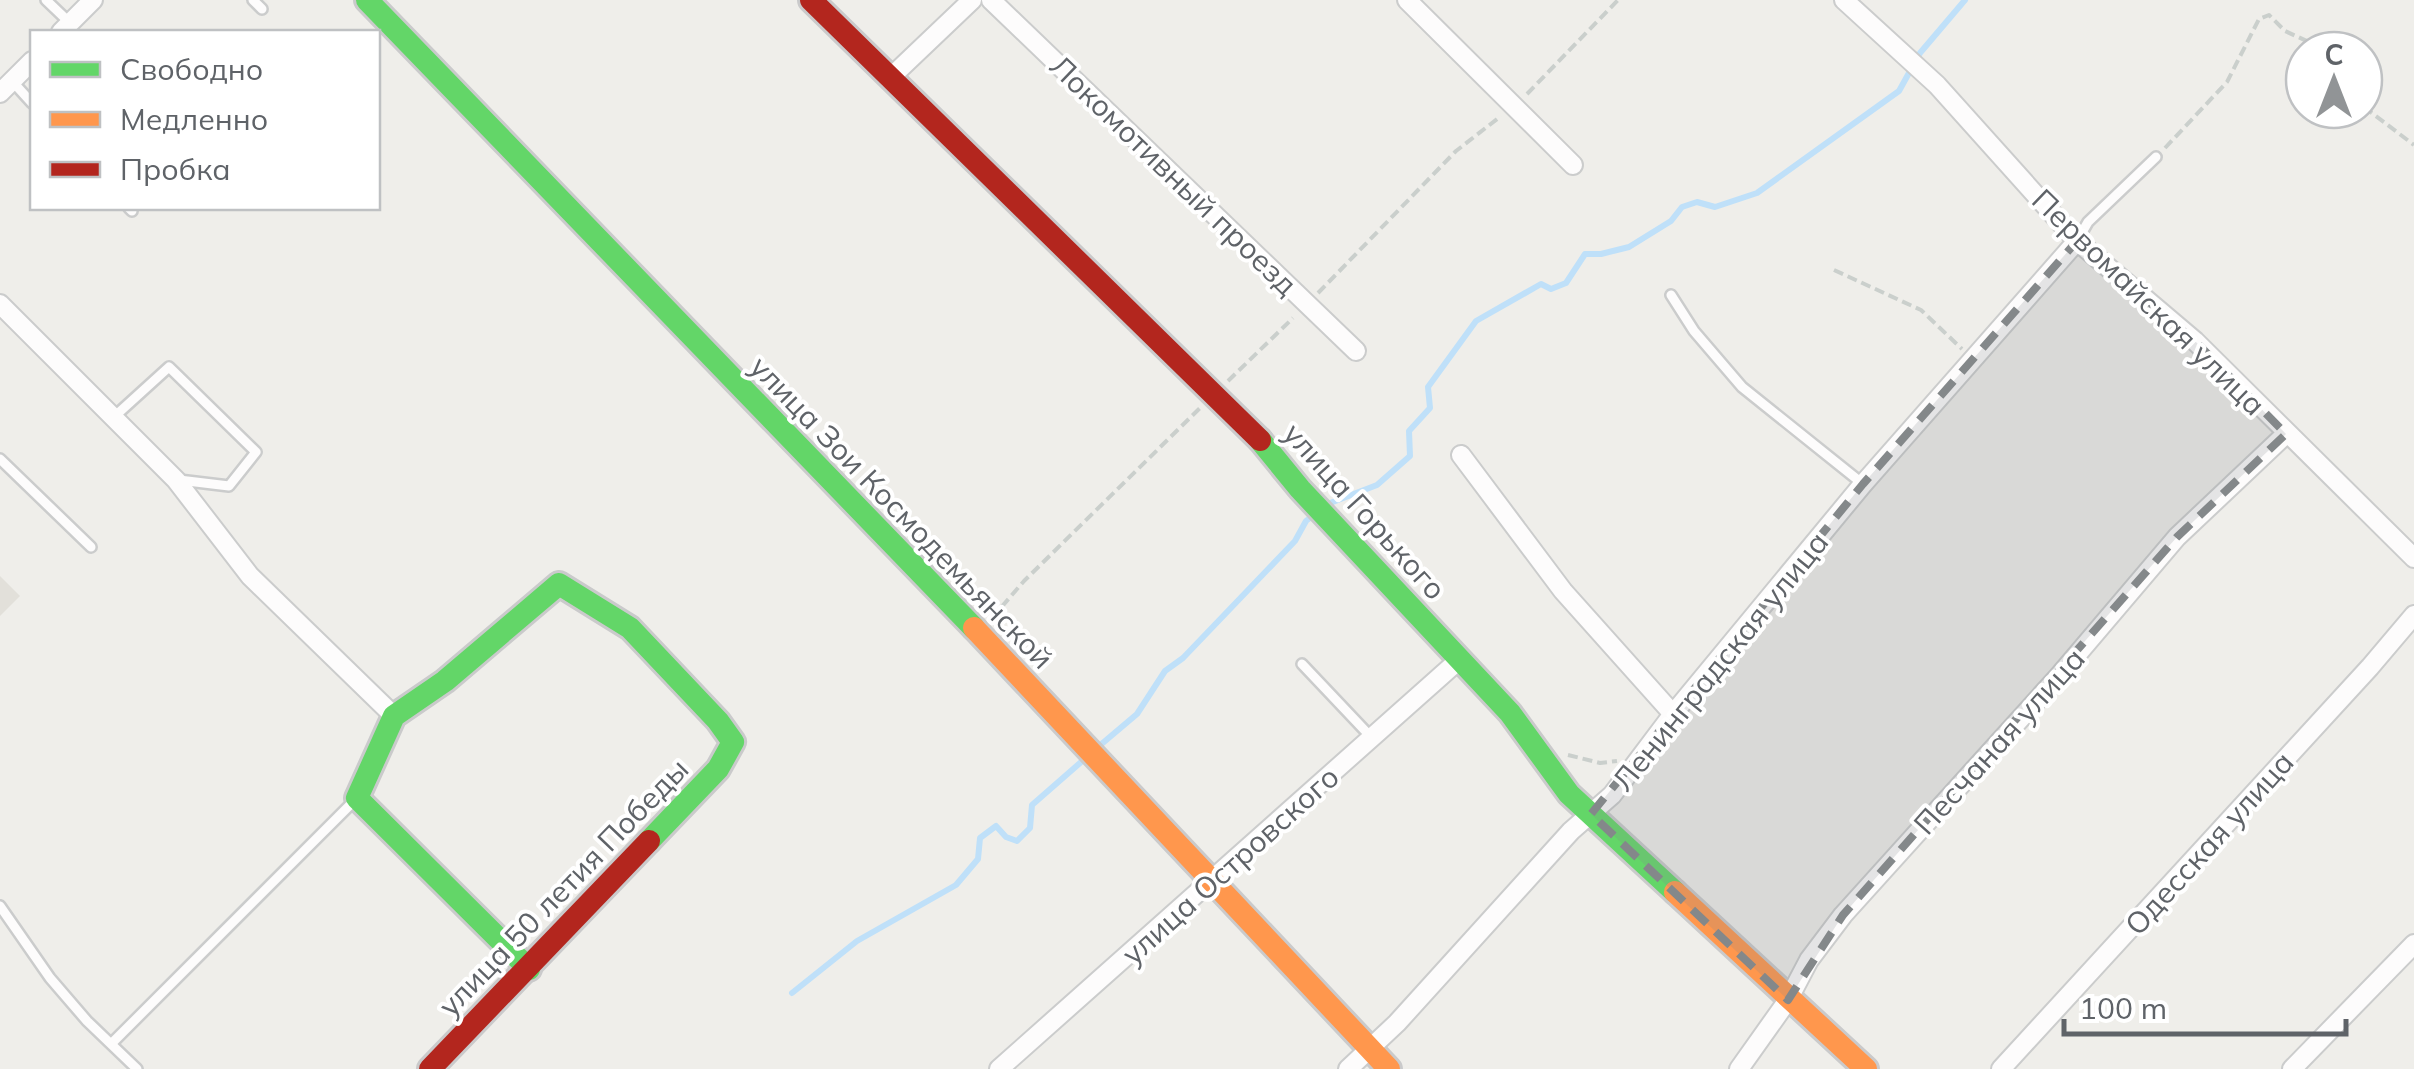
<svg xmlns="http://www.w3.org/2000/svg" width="2414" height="1069" font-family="Mulish,sans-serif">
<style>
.education{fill:#e2e0da}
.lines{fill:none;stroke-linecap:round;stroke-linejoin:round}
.stream{stroke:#bfe0f9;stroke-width:6}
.lane-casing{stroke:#cbcccc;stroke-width:14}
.street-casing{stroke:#cbcccc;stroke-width:22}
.fast-casing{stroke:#cacacb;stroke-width:28}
.slow-casing{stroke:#cacacb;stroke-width:28}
.jam-casing{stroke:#cacacb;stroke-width:28}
.path{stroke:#cacfcc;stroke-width:4;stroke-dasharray:10 5;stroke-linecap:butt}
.lane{stroke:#fdfcfc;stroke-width:9}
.street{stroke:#fdfcfc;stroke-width:18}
.fast{stroke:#63d668;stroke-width:22}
.slow{stroke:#ff974d;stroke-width:22}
.jam{stroke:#b3261e;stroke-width:22}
.marked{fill:#84888a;fill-opacity:0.2;stroke:#84888a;stroke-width:8;stroke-dasharray:20 12;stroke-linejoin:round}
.labels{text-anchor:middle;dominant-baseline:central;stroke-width:8;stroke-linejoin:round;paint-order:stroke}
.street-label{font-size:30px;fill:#5f6368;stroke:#fff}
</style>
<rect width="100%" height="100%" fill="#efeeea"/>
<polygon class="education" points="0,576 20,596 0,616"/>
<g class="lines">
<g class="stream">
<polyline points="1325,505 1377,485 1410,456 1409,431 1430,408 1428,387 1476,321 1541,284 1551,289 1566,283 1585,254 1601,254 1629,247 1671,221 1682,207 1697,202 1715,207 1757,193 1899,91 1920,53 1965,0"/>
<polyline points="1098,747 1137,714 1165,671 1183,658 1295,541 1306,521 1316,513"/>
<polyline points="792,993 857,941 956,885 978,859 980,838 996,826 1006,837 1017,841 1030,828 1032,805 1088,756"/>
</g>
<defs>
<g id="lane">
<polyline points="46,0 69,22"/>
<polyline points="253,0 262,9"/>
<polyline points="12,81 32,103"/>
<polyline points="129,208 132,211"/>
<polyline points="2077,241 2088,222 2156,157"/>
<polyline points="1671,295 1694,331 1742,387 1863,484"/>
<polyline points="115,416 169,367 256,452 229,486 179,480"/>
<polyline points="0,459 91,547"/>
<polyline points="1302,664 1372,738"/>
<polyline points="0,906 50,978 87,1021 137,1069"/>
<polyline points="112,1043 354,801"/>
</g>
<g id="street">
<polyline points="991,0 1356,351"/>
<polyline points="1407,0 1573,165"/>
<polyline points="1844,0 1937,85 2077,241 2195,341 2414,558"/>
<polyline points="61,32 93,0"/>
<polyline points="889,79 972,0"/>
<polyline points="0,93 32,61"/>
<polyline points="0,304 176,480 250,576 394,716"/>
<polyline points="1461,455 1563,591 1673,714"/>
<polyline points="999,1069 1460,659"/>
<polyline points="1348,1069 1397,1023 1571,831 1612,795 1673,714 1863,484 2077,241"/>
<polyline points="1739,1069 1788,1000 1809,960 1843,915 2058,677 2177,537 2286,434"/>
<polyline points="2001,1069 2370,667 2414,615"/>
<polyline points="2292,1069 2414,944"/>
</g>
<g id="fast">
<polyline points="367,0 974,628"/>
<polyline points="1260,440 1300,489 1510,713 1569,794 1675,892"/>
<polyline points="529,969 357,798 394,716 445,681 559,584 630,628 718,721 733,742 718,769 649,841"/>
</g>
<g id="slow">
<polyline points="974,628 1389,1069"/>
<polyline points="1675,892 1866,1069"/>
</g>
<g id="jam">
<polyline points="811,0 1260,440"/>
<polyline points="430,1069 649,841"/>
</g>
</defs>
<use href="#lane" class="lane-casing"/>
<use href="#street" class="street-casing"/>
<use href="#fast" class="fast-casing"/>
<use href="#slow" class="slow-casing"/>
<use href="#jam" class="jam-casing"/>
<g class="path">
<polyline points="1527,94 1618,0"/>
<polyline points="2364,107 2414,145"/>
<polyline points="2165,148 2227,82 2259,19 2269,15 2285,31 2309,42 2314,50"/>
<polyline points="1834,270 1921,310 1962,349"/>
<polyline points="1318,293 1456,151 1501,116"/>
<polyline points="1228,381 1293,318"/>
<polyline points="992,618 1024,581 1200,408"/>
<polyline points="1568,755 1600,763 1617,761"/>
</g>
<use href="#lane" class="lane"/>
<use href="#street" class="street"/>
<use href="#fast" class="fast"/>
<use href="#slow" class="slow"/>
<use href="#jam" class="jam"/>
</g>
<path class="marked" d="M2077 241 2195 341 2286 434 2177 537 1843 915 1788 1000 1591 814 1863 484Z"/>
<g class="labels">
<g class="street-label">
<text transform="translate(1174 175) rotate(44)">Локомотивный проезд</text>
<text transform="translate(2149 302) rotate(44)">Первомайская улица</text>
<text transform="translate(1365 511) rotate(48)">улица Горького</text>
<text transform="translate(902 512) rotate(46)">улица Зои Космодемьянской</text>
<text transform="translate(1720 661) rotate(-51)">Ленинградская улица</text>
<text transform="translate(1999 741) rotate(-48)">Песчаная улица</text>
<text transform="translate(2209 843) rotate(-48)">Одесская улица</text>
<text transform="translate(1230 865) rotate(-42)">улица Островского</text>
<text transform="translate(563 887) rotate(-46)">улица 50 летия Победы</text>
</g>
</g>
<rect x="30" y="30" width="350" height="180" fill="#ffffff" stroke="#bfc1c3" stroke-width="2.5"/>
<rect x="50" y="62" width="50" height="15" fill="#63d668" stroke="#bfc1c3" stroke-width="2.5"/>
<text x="120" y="80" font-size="30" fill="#5f6368">Свободно</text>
<rect x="50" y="112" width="50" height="15" fill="#ff974d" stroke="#bfc1c3" stroke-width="2.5"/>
<text x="120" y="130" font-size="30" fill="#5f6368">Медленно</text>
<rect x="50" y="162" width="50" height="15" fill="#b3261e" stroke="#bfc1c3" stroke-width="2.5"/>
<text x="120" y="180" font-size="30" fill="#5f6368">Пробка</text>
<g transform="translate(2334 80)"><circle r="48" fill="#ffffff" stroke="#bfc1c3" stroke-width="2.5"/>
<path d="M0-8L18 38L0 25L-18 38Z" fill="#919496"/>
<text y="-15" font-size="28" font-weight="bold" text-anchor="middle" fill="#5f6368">С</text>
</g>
<path d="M2064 1019v15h282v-15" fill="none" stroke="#5f6368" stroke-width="5"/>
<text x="2079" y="1019" font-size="30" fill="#5f6368" stroke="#ffffff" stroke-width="8" paint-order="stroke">100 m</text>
</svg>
